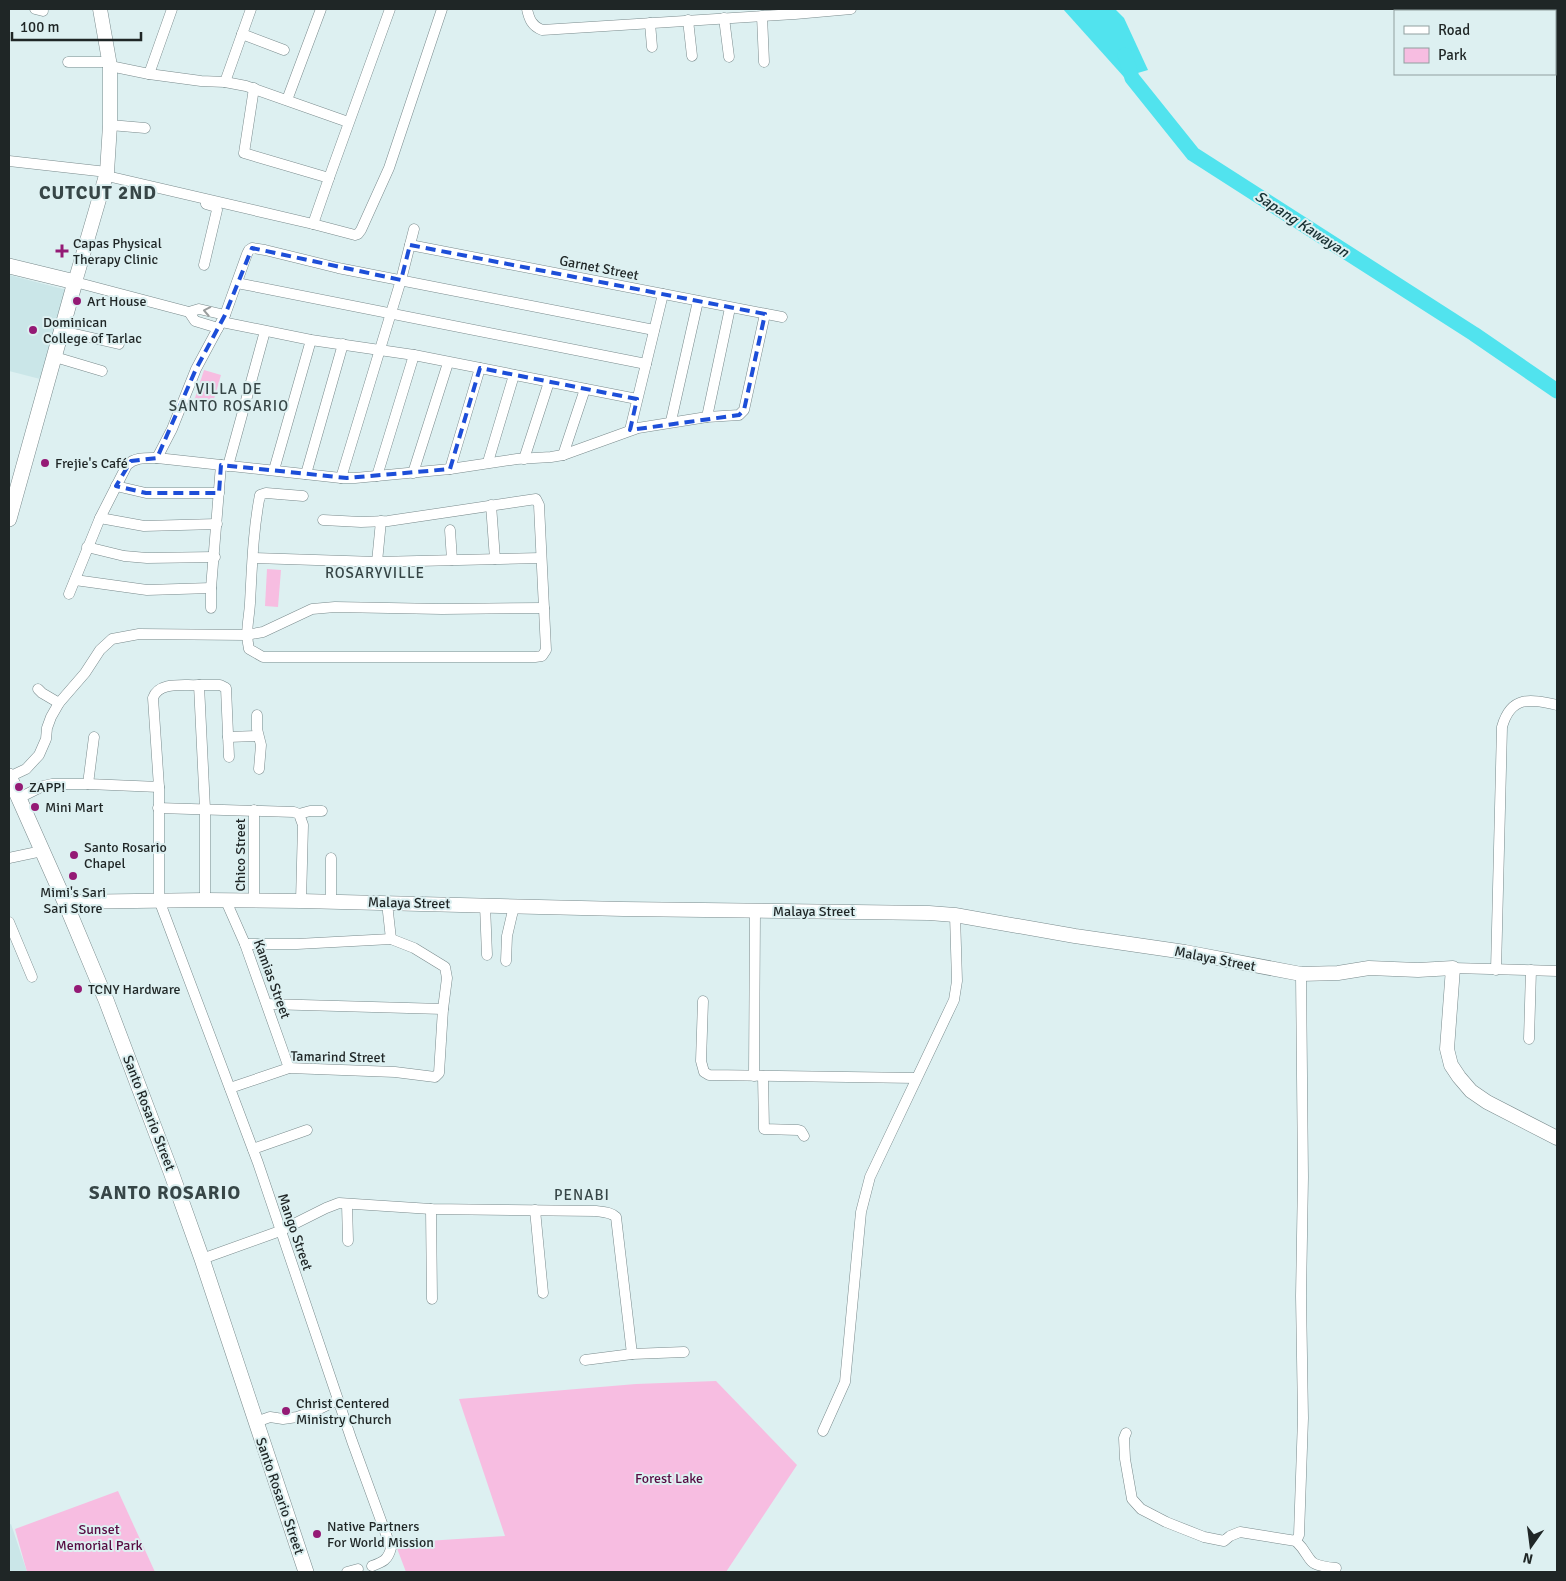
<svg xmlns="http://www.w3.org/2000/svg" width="1566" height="1581" font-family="Signika,sans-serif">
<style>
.built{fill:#cae6e8}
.green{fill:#f7bde1}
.water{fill:#51e3ee}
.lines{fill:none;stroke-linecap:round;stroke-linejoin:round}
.river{stroke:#51e3ee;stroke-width:15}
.street-casing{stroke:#798a8c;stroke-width:11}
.secondary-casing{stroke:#798a8c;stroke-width:15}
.primary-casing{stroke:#798a8c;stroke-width:16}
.street{stroke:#fff;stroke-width:10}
.secondary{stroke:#fff;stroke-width:14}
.primary{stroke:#fff;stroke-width:15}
.oneway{stroke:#9a9d9d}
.marked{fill:none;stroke:#1d4ed8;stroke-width:4;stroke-dasharray:10 6;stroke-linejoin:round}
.poi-dot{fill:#941a75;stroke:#ddf0f1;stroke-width:2}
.labels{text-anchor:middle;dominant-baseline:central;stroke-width:4;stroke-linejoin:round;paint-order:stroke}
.poi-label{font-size:14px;fill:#1f2626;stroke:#ddf0f1;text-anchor:start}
.street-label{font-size:14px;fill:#1f2626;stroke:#ddf0f1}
.park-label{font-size:14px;fill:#570c43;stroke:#ddf0f1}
.water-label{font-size:15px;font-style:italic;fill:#173032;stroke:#ddf0f1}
.neighbourhood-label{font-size:15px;letter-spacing:1px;fill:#374647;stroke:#ddf0f1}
.district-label{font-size:19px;font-weight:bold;letter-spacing:1px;fill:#374647;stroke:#ddf0f1}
</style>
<rect width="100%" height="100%" fill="#ddf0f1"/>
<g class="built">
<polygon points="9,275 67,290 44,380 9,371"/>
<polygon points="11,1524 27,1572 9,1572 9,1525"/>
</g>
<g class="green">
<polygon points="204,370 221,375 212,406 194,401"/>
<polygon points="267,569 281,570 278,607 265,606"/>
<polygon points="716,1381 797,1465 726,1572 406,1572 395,1543 505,1536 459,1399 636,1384"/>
<polygon points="118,1491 155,1572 27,1572 15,1529"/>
</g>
<polygon class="water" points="1063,9 1115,9 1124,18 1148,70 1124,77"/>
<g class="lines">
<polyline class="river" points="1125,55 1132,78 1193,154 1474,334 1557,391"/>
<defs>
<g id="street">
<polyline points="35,9 43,11"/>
<path d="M527 9C529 19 532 26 542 30L795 14 851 9"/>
<polyline points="762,16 764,62"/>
<polyline points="724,18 729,57"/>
<polyline points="688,20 692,56"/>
<polyline points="650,23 652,47"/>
<polyline points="242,34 284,50"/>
<polyline points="68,62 110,62"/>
<polyline points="110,66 149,74 201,81 225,82 246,86 348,122"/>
<polyline points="149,74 172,9"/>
<polyline points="225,82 251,9"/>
<polyline points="287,100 321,9"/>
<polyline points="110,125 145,128"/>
<polyline points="9,161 107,172"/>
<polyline points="107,176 313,224 329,178 244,153 254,88"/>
<polyline points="329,178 390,9"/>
<polyline points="313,224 355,235 358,234 361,230 389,168 442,9"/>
<polyline points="410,245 782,317"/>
<polyline points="204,265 217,210 216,207 206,204"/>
<polyline points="75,282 189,312 199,309 225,315"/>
<polyline points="237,283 646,364"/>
<polyline points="189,312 195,321 218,328"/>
<polyline points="222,322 311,340 414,355 637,399"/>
<polyline points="62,331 119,344"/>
<polyline points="55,357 102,371"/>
<polyline points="707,417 730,308"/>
<polyline points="671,421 698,301"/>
<polyline points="630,430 663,294"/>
<polyline points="563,455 585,389"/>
<polyline points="157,458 172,429 196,369 225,315 247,254 249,250 252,248 265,250 338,268 654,330"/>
<polyline points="524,459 549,382"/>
<polyline points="488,462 514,375"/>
<polyline points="228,466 265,331"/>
<polyline points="450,469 480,368"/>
<polyline points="274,470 311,340"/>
<polyline points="413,473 448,363"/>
<polyline points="306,474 343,344"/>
<polyline points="377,476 414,355"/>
<polyline points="341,478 401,280 414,229"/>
<polyline points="116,486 146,493 219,493"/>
<path d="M303 496 266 493 260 495C253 530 252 567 250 603 249 620 245 631 249 649L263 657H535L542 656 546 650 539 505 536 499 388 521 361 522 323 520"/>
<polyline points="491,505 495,559"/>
<polyline points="100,518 144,526 217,524"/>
<polyline points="450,530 452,560"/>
<polyline points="87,547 124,556 147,558 215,557"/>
<polyline points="253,558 377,562 541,558"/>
<polyline points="377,562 381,521"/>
<polyline points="75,580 147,590 211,588"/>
<path d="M69 594 100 518 127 465C135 457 146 458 157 458L341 478H355L450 469 517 459 551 457 563 455 638 428 707 417 739 415 744 410 765 314"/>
<polyline points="211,608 211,588 221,465"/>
<polyline points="199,685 220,685 226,688 229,757"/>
<polyline points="38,689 42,693 59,703"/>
<polyline points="257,715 257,729 261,745 259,769"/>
<polyline points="228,737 258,736"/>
<polyline points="9,777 26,769 39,755 46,739 47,728 51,717 59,703 85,673 100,650 112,639 139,634 246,635 263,632 312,609 335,607 442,609 544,608"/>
<polyline points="88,784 94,737"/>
<path d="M159 787V900L258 1163 352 1441 391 1548C388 1560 383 1562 372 1566"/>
<path d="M19 798 43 786 52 784H88L159 787 153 698C159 681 184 686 199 685L205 809V900"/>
<polyline points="158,808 294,812 299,814 303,825 301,901"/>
<polyline points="254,810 254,900"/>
<polyline points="299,814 310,811 322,811"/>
<polyline points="9,858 42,851"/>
<polyline points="226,901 245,944 289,1068"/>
<polyline points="331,901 331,858"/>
<polyline points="387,903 391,939"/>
<polyline points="485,905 487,955"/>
<polyline points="9,922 32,977"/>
<polyline points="506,961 507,936 514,906"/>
<polyline points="1453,968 1557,971"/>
<path d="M1496 970 1502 727C1511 695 1530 699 1557 705"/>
<polyline points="703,1001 701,1061 704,1072 709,1075 916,1078"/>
<polyline points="267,1004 443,1009"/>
<polyline points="1529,1039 1531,970"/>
<polyline points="754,1076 755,911"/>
<polyline points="763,1076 764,1129 798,1130 801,1131 804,1136"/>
<polyline points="230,1088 289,1068 395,1072 435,1077 439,1073 443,1009 447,978 445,967 414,948 391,939 297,944 245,944"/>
<polyline points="253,1149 307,1130"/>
<polyline points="347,1204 348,1241"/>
<polyline points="431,1209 432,1299"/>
<polyline points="535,1210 543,1293"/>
<path d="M202 1259 280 1231 326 1208 339 1203 431 1209 596 1211C603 1212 611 1212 616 1217L632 1354"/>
<polyline points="585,1360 632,1354 684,1352"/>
<polyline points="256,1422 270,1417 283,1419 297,1417 317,1410 338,1400"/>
<polyline points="823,1431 845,1382 861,1212 870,1177 954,1000 957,981 955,915"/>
<polyline points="1126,1433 1124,1438 1125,1459 1132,1499 1141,1509 1166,1522 1204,1537 1224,1541 1230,1536 1240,1532 1296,1541 1299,1535 1303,1418 1301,1296 1303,1177 1301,974"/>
<path d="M1296 1541C1315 1560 1303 1565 1336 1568"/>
<polyline points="347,1572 358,1569"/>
</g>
<g id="secondary">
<polyline points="75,282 107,172 110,125 110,66 100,9"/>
<polyline points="65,902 205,900 301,901 623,909 929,913 955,915 1075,936 1185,952 1301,974 1338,973 1369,968 1418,970 1453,968 1447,1049 1451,1065 1459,1077 1471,1091 1487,1102 1557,1138"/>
</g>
<g id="primary">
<polyline points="9,266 75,282 9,519"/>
<polyline points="9,776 65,902 106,1000 171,1172 202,1259 306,1572"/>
</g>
</defs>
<use href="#street" class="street-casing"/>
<use href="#secondary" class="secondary-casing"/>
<use href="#primary" class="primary-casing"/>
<use href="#street" class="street"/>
<use href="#secondary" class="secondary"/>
<use href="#primary" class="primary"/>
</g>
<defs><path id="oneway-chevron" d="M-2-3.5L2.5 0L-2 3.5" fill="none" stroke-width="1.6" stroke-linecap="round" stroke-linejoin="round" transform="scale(1.25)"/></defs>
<use class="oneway" href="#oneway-chevron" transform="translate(207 311) rotate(-169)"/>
<path class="marked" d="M410 245 765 314 744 410 739 415 630 430 637 399 480 368 450 469 347 478 221 465 219 493H146L116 486 131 461 157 458 196 369 225 315 252 248 401 280Z"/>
<g class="poi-dot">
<path d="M59.5 243.5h5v5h5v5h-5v5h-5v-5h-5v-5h5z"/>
<circle cx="77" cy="301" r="5"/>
<circle cx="33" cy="330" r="5"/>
<circle cx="45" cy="463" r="5"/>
<circle cx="19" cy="787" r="5"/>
<circle cx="35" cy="807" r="5"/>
<circle cx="74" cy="855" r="5"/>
<circle cx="73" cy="876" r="5"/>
<circle cx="78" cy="989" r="5"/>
<circle cx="286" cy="1411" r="5"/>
<circle cx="317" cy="1534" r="5"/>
</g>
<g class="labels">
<g class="poi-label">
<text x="73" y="243">Capas Physical<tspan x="73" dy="16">Therapy Clinic</tspan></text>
<text x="87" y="301">Art House</text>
<text x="43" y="322">Dominican<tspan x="43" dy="16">College of Tarlac</tspan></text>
<text x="55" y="463">Frejie's Café</text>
<text x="29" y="787">ZAPP!</text>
<text x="45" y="807">Mini Mart</text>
<text x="84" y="847">Santo Rosario<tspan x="84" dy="16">Chapel</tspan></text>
<text x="73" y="892" text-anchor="middle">Mimi's Sari<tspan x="73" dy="16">Sari Store</tspan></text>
<text x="88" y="989">TCNY Hardware</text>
<text x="296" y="1403">Christ Centered<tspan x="296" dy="16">Ministry Church</tspan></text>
<text x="327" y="1526">Native Partners<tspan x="327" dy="16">For World Mission</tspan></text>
</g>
<g class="street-label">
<text transform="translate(599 268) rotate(11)">Garnet Street</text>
<text transform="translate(240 855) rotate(-90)">Chico Street</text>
<text transform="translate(409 903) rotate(1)">Malaya Street</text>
<text x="814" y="911">Malaya Street</text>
<text transform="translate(1215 959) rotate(11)">Malaya Street</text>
<text transform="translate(272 979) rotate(70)">Kamias Street</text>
<text transform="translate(338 1057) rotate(1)">Tamarind Street</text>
<text transform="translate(149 1113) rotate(69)">Santo Rosario Street</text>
<text transform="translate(295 1232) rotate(71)">Mango Street</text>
<text transform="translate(280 1496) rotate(71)">Santo Rosario Street</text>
</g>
<g class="park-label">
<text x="669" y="1478">Forest Lake</text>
<text x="99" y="1529">Sunset<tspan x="99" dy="16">Memorial Park</tspan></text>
</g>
<g class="water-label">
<text transform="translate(1302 224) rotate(33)">Sapang Kawayan</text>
</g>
<g class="neighbourhood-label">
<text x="229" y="389">VILLA DE<tspan x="229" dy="17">SANTO ROSARIO</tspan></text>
<text x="375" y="573">ROSARYVILLE</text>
<text x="582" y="1195">PENABI</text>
</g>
<g class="district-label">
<text x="98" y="193">CUTCUT 2ND</text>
<text x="165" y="1193">SANTO ROSARIO</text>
</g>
</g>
<rect width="1566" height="1581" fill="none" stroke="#1f2626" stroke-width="20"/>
<rect x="1394" y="10" width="162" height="65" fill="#ddf0f1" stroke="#919fa0"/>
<rect x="1404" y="26" width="25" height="8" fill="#ffffff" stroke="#919fa0"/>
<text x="1438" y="35" font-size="15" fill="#1f2626">Road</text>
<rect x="1404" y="48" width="25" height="15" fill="#f7bde1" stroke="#919fa0"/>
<text x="1438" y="60" font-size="15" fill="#1f2626">Park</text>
<g transform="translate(1531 1546) rotate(194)" stroke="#ddf0f1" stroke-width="4" paint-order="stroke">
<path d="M0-4L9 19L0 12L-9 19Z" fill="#1f2626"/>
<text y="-8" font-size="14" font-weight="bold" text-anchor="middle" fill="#1f2626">N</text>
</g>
<path d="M12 32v8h129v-8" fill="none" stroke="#1f2626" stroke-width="2.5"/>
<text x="20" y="32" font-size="15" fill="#1f2626" stroke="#ddf0f1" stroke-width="4" paint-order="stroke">100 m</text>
</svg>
